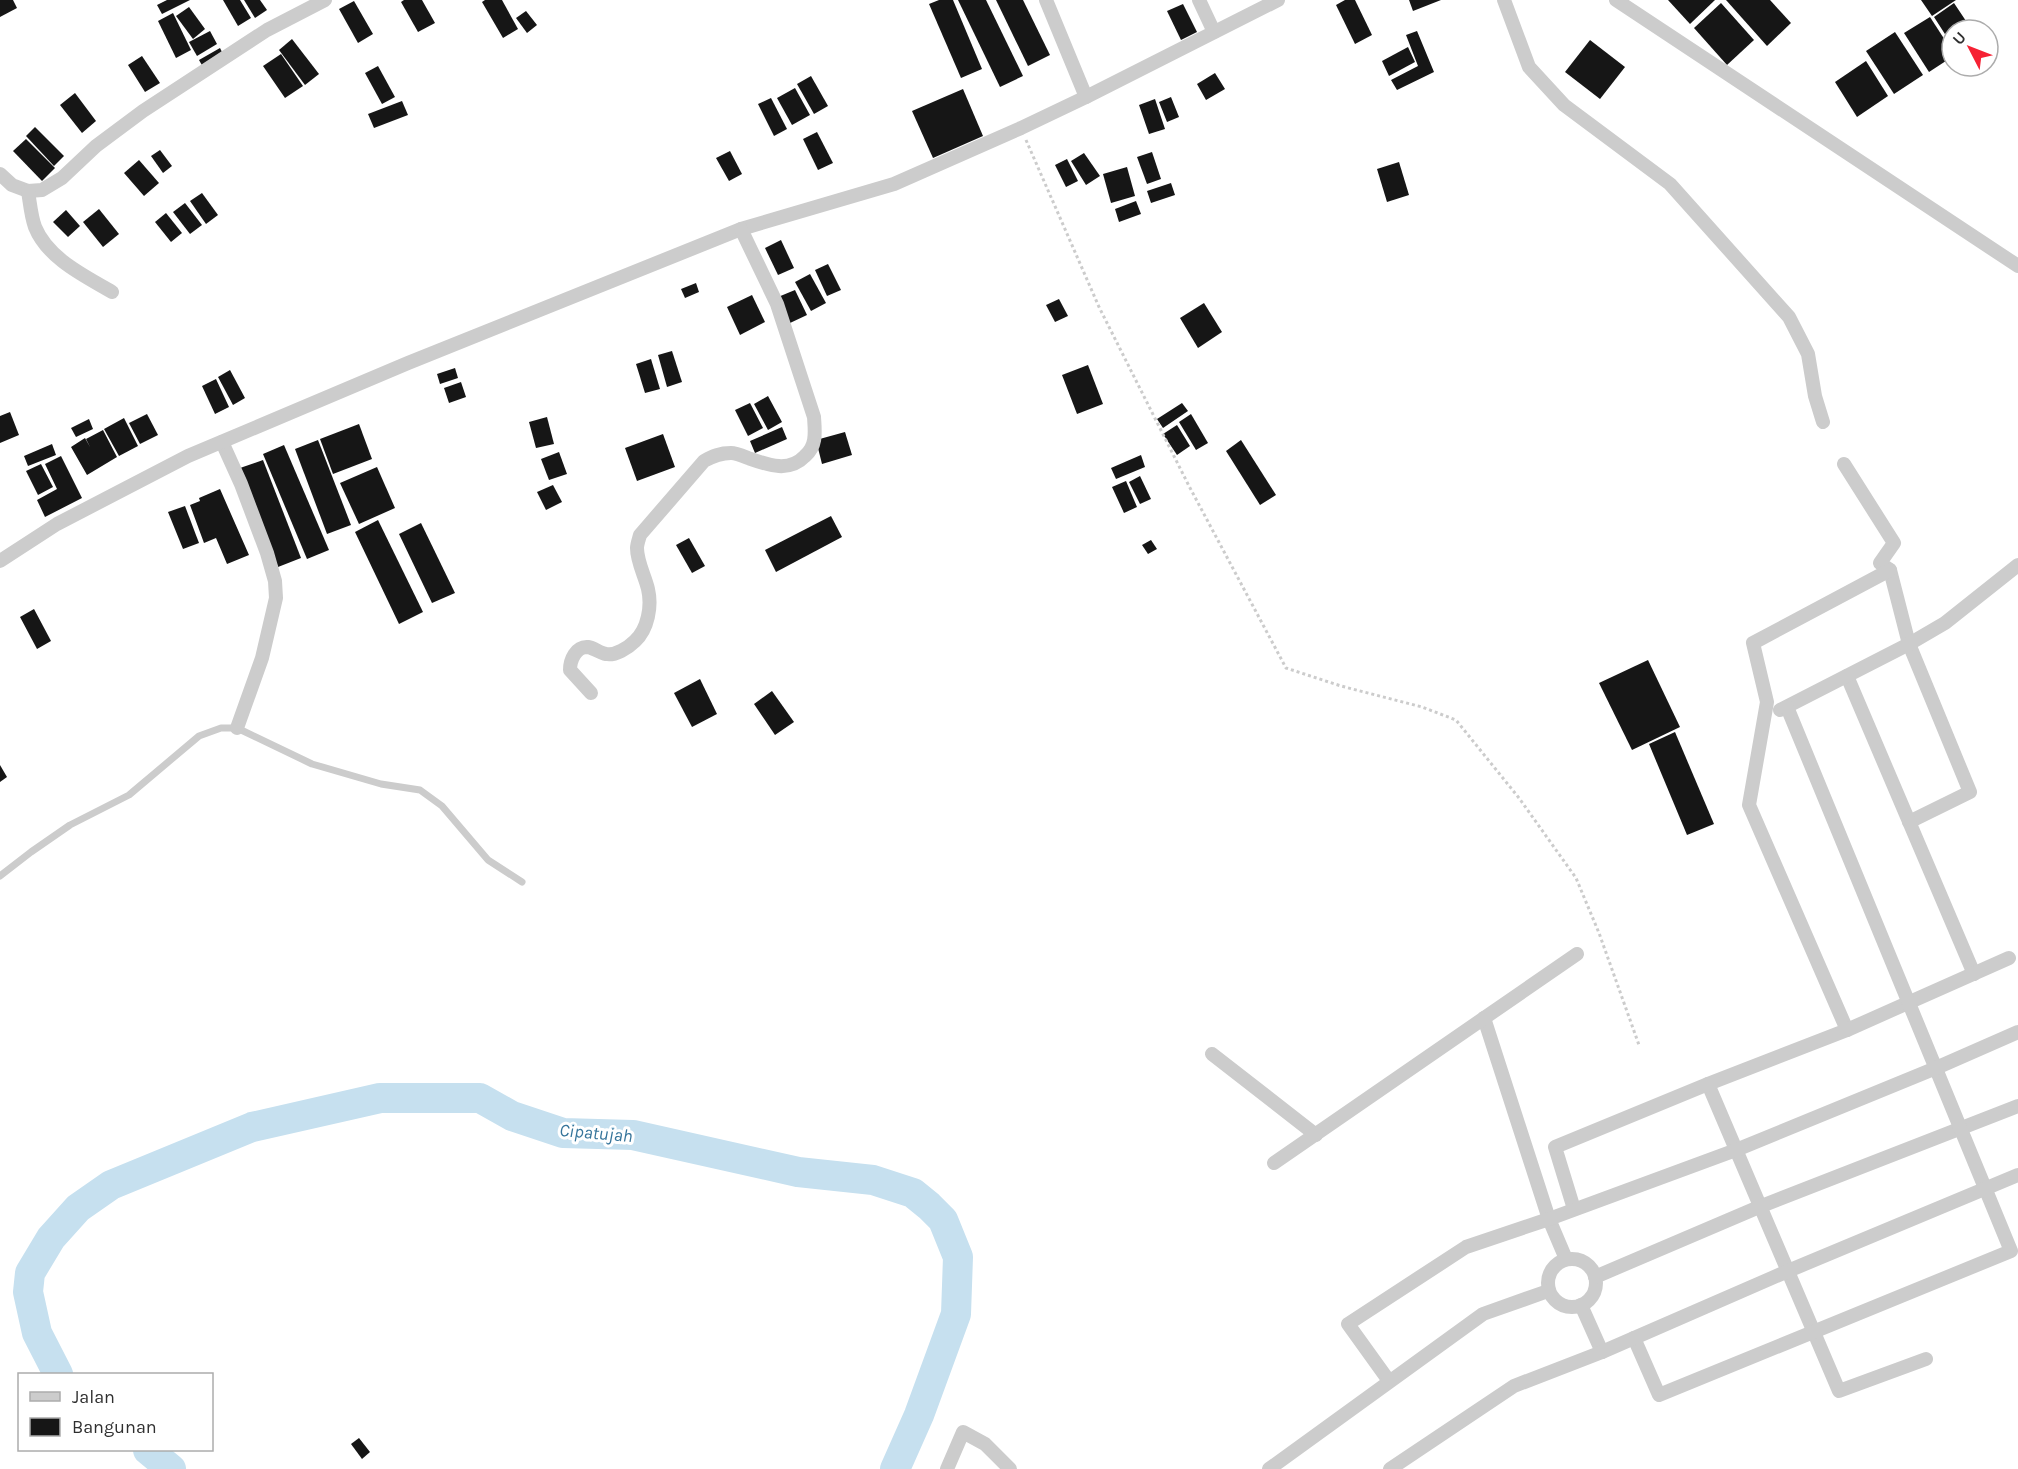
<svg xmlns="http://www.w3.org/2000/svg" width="2018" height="1469" font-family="Karla,sans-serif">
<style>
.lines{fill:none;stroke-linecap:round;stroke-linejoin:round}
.river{stroke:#c6e0ef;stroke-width:30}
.building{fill:#161616}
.path{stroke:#ccc;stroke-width:3;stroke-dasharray:3 3;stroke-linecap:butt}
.service{stroke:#ccc;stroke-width:7}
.minor{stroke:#ccc;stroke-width:14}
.labels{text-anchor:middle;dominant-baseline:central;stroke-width:6;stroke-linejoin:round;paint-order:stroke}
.water-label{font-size:18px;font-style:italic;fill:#35749a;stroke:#fff}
</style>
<rect width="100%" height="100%" fill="#fff"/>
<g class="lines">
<g class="river">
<polyline points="58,1374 37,1333 28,1292 30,1273 51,1238 78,1208 111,1185 252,1127 380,1098 480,1098 512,1116 563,1133 633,1135 798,1172 873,1180 913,1193 929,1206 943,1220 958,1257 956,1314 919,1415 895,1469"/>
<polyline points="148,1450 171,1469"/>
</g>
</g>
<g class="building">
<polygon points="0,0 13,0 17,8 0,17"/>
<polygon points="167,0 190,0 162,14 157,5"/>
<polygon points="223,0 240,0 251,18 238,26"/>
<polygon points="244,0 260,0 267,10 255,18"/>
<polygon points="404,0 422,0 435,23 418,32 401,2"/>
<polygon points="485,0 502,0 518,29 503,38 482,2"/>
<polygon points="939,0 953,0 982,69 961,78 929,4"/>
<polygon points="958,0 986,0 1023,76 1000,87"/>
<polygon points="996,0 1023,0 1050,55 1028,66"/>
<polygon points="1345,0 1355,0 1372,35 1355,44 1336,5"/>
<polygon points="1409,0 1441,0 1413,11"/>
<polygon points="1668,0 1715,0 1690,24"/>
<polygon points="1726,0 1770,0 1791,23 1767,46"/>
<polygon points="1921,0 1956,0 1932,16"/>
<polygon points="354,1 373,34 358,43 339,9"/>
<polygon points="1721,3 1754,40 1727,65 1694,28"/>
<polygon points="1954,3 1972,30 1952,30 1952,45 1934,17"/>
<polygon points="1183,4 1197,32 1181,40 1167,11"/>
<polygon points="189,7 205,29 193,39 176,16"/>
<polygon points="526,11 537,25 527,33 516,18"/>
<polygon points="173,13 191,50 176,58 158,21"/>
<polygon points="1930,17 1952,51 1952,57 1929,72 1904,33"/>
<polygon points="210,31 217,44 197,56 189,42"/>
<polygon points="1417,31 1434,72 1397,90 1391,80 1418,66 1406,35"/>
<polygon points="1895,32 1923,75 1894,94 1866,51"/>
<polygon points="292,39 319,74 305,85 279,50"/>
<polygon points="1590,40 1625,67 1600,99 1565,72"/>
<polygon points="1408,47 1415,62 1389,76 1382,61"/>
<polygon points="220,48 224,56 203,67 199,60"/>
<polygon points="281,54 303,86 285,98 263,66"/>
<polygon points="142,56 160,83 145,92 128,65"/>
<polygon points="1866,61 1888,96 1857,117 1835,82"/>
<polygon points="378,66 395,97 382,104 365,73"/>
<polygon points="1215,73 1225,89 1206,100 1197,84"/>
<polygon points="811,76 828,106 814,114 797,84"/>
<polygon points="795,88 810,115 792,125 777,98"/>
<polygon points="963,89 983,136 933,158 912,111"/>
<polygon points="75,93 96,121 82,133 60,105"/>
<polygon points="1171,97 1179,117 1167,122 1159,102"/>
<polygon points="771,98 787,129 774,136 758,104"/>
<polygon points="1155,99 1165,129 1149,134 1139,105"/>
<polygon points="402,101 408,115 374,128 368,114"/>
<polygon points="35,127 64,156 54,166 26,136"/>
<polygon points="817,132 833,163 818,170 803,139"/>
<polygon points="26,139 55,168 42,181 13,151"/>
<polygon points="160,150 172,166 163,173 151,156"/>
<polygon points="730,151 742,174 729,181 716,158"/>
<polygon points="1152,152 1161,179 1147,184 1137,157"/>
<polygon points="1084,153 1100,176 1086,185 1071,161"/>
<polygon points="1067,159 1078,181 1066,187 1055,165"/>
<polygon points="139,160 159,183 144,196 124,173"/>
<polygon points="1399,162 1409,195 1387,202 1377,169"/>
<polygon points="1127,167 1135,196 1111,203 1103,174"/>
<polygon points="1171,183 1175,195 1151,203 1147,191"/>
<polygon points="202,193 218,215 206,224 190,201"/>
<polygon points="1136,201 1141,214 1119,222 1115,209"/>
<polygon points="185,203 202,225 190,234 173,212"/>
<polygon points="99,209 119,234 103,247 83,222"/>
<polygon points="66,210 80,226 68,237 53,222"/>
<polygon points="166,213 182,233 171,242 155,222"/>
<polygon points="781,240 794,268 778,275 765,248"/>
<polygon points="828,264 841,290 827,296 815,270"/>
<polygon points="810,274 826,303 811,311 795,282"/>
<polygon points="696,283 699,292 685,298 681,289"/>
<polygon points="795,290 807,315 790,323 778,297"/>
<polygon points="752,295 765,322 740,335 727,307"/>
<polygon points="1059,299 1068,316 1055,322 1046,305"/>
<polygon points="1204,303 1222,332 1198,348 1180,318"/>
<polygon points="672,351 682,382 667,387 658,355"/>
<polygon points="651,359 660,389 645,393 636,364"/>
<polygon points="1088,365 1103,404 1077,414 1062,375"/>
<polygon points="455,368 458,378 440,384 437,374"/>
<polygon points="230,370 245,398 233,405 218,377"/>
<polygon points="216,379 229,407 215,414 202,386"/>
<polygon points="461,382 466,397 449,403 444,388"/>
<polygon points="768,396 782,422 768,430 754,404"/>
<polygon points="750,403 763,428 748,436 735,410"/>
<polygon points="1182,403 1188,411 1163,428 1157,419"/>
<polygon points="10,412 19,435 0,443 0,416"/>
<polygon points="147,414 158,435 140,444 129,423"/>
<polygon points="1191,414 1208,443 1196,450 1179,422"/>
<polygon points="547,417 554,444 536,448 529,422"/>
<polygon points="124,418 138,446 119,456 104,429"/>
<polygon points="89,419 93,429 76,437 71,428"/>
<polygon points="359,424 372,459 333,474 320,439"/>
<polygon points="1177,425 1190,446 1177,455 1163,434"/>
<polygon points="782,427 787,439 755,453 750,441"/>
<polygon points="103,430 117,457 87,475 71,447 85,438 90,447 86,439"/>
<polygon points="845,432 852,455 822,464 816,440"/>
<polygon points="663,434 675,467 637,481 625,448"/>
<polygon points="318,440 351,525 327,534 295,449"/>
<polygon points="1241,440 1276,495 1260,505 1226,451"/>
<polygon points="52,444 56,455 28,466 24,456"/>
<polygon points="284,445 329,550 307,559 263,454"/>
<polygon points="559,452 567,474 549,480 541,459"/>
<polygon points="1141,455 1145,467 1116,479 1111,468"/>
<polygon points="61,456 82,498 45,517 37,500 57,489 45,464"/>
<polygon points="263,460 301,558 278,567 240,468"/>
<polygon points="41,464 53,487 38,495 26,471"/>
<polygon points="377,467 395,508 359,524 340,483"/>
<polygon points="1140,476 1151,499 1140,504 1129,482"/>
<polygon points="1126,481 1137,507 1124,513 1112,487"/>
<polygon points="553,485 562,502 546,510 537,492"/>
<polygon points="220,489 249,555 227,564 216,538 204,543 190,505 200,501 199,498"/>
<polygon points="185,506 199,543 183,549 168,512"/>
<polygon points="831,516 842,537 776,572 765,550"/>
<polygon points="378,520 423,612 399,624 355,532"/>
<polygon points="421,523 455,593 432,603 399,534"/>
<polygon points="689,538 705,566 692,573 676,545"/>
<polygon points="1151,540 1157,549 1148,554 1142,545"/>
<polygon points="34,609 51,641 37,649 20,617"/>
<polygon points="1648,660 1680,727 1632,750 1599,683"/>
<polygon points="700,679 717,714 692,727 674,693"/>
<polygon points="772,691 794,722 775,735 754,704"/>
<polygon points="1675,732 1714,824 1687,835 1649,744"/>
<polygon points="0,765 7,777 0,782"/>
<polygon points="359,1438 370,1452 362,1459 351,1444"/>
</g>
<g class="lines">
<polyline class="path" points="1026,140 1099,307 1189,486 1286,668 1341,686 1422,707 1456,720 1519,798 1576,878 1599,933 1639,1045"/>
<polyline class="service" points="0,876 31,852 70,825 129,795 199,736 221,728 237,728 312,764 381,784 420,790 442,806 488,860 522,882"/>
<g class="minor">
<polyline points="1046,0 1086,97"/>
<polyline points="1199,0 1214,32"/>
<polyline points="1504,0 1529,67 1564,105 1670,184 1789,317 1808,354 1815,396 1823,422"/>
<polyline points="1616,0 2018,266"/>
<polyline points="0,174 12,185 28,191 42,190 62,178 96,146 143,111 267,30 325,0"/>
<path d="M28 191C30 203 31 216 35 227 48 259 85 276 112 292"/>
<polyline points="222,442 241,484 267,553 275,581 276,598 262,658 237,728"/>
<polyline points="1844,464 1894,543 1880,563 1890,570 1909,644 1970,792 1909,822"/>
<polyline points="0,561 57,524 188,456 408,363 741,229 894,184 1021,128 1086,97 1278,0"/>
<polyline points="1847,676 1974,974"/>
<path d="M591 693 570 670C570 660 576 646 588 647 594 648 600 653 606 654 615 656 628 648 635 641 648 629 652 606 648 589 645 576 637 562 637 548 637 544 639 539 640 535L704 461C713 456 720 453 731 453 736 453 743 456 748 458 768 465 789 473 805 456 817 446 815 432 814 417L777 304 741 229"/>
<polyline points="1780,710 1909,644 1945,623 2018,565"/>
<polyline points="1484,1018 1549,1219 1566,1259"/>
<polyline points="1847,1030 1749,805 1767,702 1753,643 1890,570"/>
<polyline points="1212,1054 1316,1135"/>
<polyline points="1708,1084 1839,1391 1926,1359"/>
<polyline points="1274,1163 1577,954"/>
<polyline points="1574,1209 1555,1147 1708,1084 1847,1030 2009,958"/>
<circle cx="1572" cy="1283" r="24"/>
<polyline points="1595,1277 1759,1207 2018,1106"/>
<polyline points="1581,1305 1602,1352"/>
<polyline points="1634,1338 1659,1395 2011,1251 1787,707"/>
<polyline points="1389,1381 1348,1324 1466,1247 1549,1219 1736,1150 1936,1068 2018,1032"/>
<polyline points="947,1469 963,1432 985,1444 1010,1469"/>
<polyline points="1269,1469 1483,1314 1548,1291"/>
<polyline points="1390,1469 1514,1386 1602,1352 1788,1271 2018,1175"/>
</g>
</g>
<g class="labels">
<g class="water-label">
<text transform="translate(596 1133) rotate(5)">Cipatujah</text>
</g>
</g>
<rect x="18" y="1373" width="195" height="78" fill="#ffffff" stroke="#acacac" stroke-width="1.5"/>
<rect x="30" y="1392" width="30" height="9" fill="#cccccc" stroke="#acacac" stroke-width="1.5"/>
<text x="72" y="1403" font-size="18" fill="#2f2f2f">Jalan</text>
<rect x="30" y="1418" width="30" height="18" fill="#161616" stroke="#acacac" stroke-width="1.5"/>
<text x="72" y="1433" font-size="18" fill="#2f2f2f">Bangunan</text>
<g transform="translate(1970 48) rotate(312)"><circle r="28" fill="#ffffff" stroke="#acacac" stroke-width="1.5"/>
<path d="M0-4.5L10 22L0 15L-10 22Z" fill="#f62134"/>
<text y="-9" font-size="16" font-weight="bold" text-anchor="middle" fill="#2f2f2f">U</text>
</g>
</svg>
